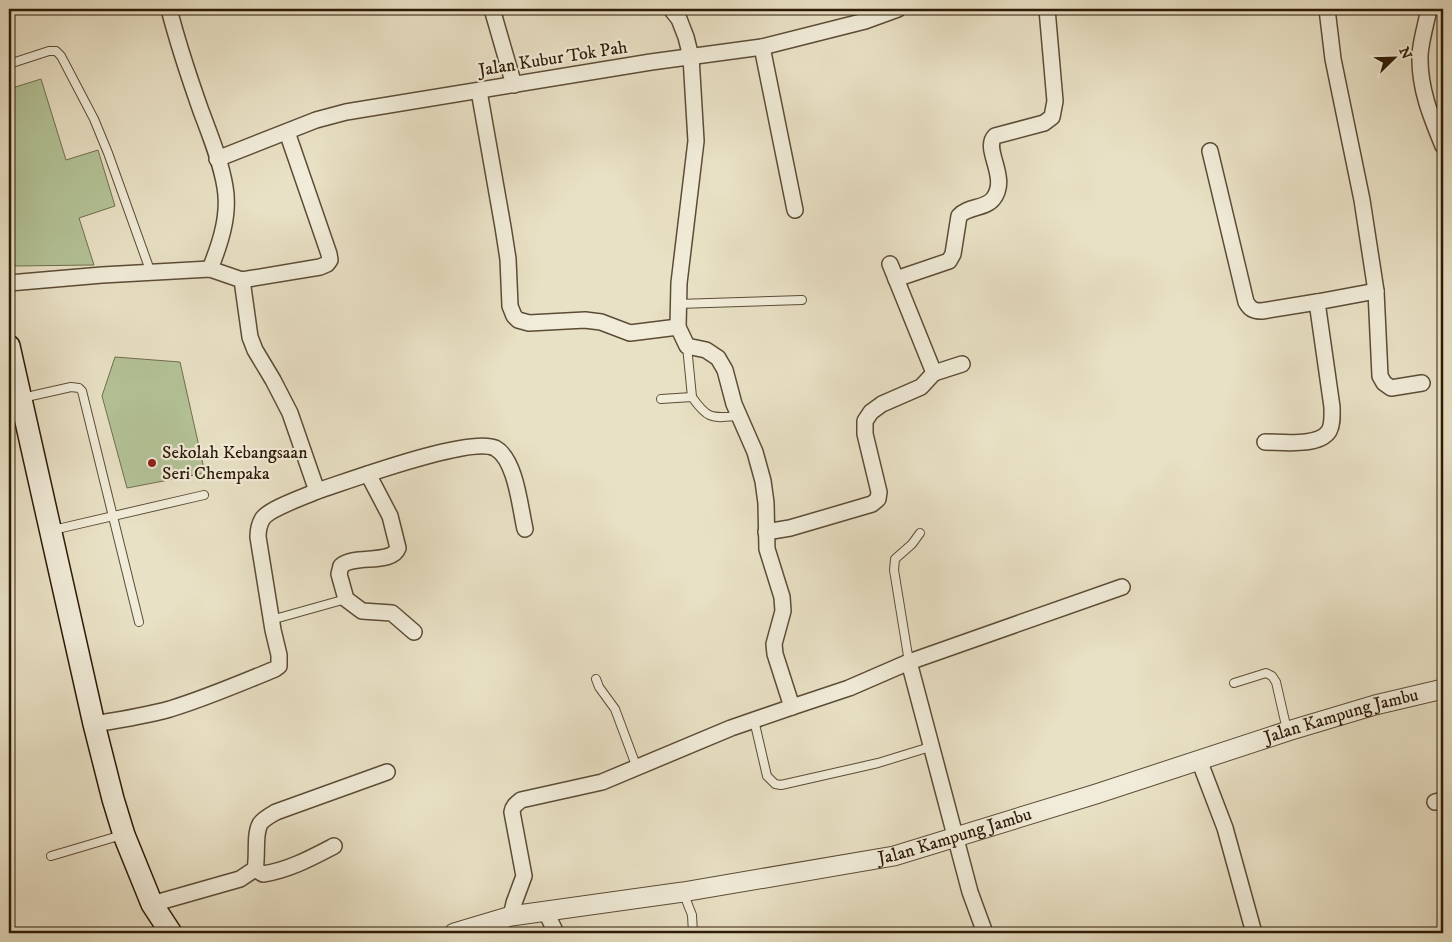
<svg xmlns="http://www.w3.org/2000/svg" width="1452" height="942" font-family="'IM FELL DW Pica',serif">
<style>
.green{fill:#b3c397;stroke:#706e4f}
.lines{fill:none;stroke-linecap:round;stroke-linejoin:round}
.service-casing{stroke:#5c4c36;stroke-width:10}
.minor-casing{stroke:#5c4c36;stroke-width:18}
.tertiary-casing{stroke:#5c4c36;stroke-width:21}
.secondary-casing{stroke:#2d1a07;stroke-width:24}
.service{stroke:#f1ecd9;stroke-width:8}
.minor{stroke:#f1ecd9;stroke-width:15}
.tertiary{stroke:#f1ecd9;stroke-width:19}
.secondary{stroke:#f1ecd9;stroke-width:21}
.poi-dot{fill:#8f2418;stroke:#f1ecd9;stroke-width:2}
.labels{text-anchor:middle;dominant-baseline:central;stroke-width:4.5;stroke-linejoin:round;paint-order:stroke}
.street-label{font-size:18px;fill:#2d1a07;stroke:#f1ecd9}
.poi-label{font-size:18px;fill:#2d1a07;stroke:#f1ecd9;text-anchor:start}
</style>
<rect width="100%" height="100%" fill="#e9e1c5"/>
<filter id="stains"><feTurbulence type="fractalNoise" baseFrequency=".004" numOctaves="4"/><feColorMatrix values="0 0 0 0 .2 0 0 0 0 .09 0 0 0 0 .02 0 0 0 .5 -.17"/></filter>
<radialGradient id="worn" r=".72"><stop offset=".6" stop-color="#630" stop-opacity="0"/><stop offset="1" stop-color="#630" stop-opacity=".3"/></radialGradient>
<g class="green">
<polygon points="41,79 66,160 98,150 115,206 79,218 94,265 15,266 9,246 9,89"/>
<polygon points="115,357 180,362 205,473 127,488 102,396"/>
</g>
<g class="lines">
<defs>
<g id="service">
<polyline points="9,64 49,51 56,51 61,56 94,119 108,153 151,273"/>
<polyline points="678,304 802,300"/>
<polyline points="687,346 692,397"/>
<polyline points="22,398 71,387 79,388 82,391 139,622"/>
<path d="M661 399 692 397C708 420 712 418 739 416"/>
<polyline points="53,530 204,495"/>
<polyline points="271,620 346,599"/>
<polyline points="909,662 894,570 895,559 912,544 920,533"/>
<polyline points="596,679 599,687 615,709 637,768"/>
<polyline points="1234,683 1266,673 1272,676 1276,682 1287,730"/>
<polyline points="754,720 767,776 775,784 781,785 878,763 930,747"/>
<polyline points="51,856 122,835"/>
<polyline points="683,892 692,915 693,933"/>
</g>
<g id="minor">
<path d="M169 9C178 44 189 77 201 111 210 135 221 162 225 187 230 215 220 244 210 269"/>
<polyline points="492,9 514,85"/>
<polyline points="671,9 679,19 686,37 691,57 696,141 679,283 678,327 687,346 706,350 718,358 725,370 734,404 755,452 763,481 766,503 767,549 782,597 783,611 774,644 775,654 792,707 849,688 909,662 970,892 985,933"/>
<polyline points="1327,9 1333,59 1362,200 1376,291 1380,376 1384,383 1391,388 1422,383"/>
<path d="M1429 9C1426 24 1421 40 1420 55 1419 88 1431 117 1443 146"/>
<polyline points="762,47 795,210"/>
<polyline points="479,91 503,227 508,259 510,306 514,316 518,320 529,323 585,320 601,322 630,333 678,327"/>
<path d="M1210 151 1246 302C1250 309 1253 311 1262 311L1317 302"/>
<polyline points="217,159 316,120 346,112 651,62 762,47 865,21 898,9"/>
<path d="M896 279 949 261 953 254 959 216C968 206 985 209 993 199 1010 178 982 149 995 136L1044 123 1052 117 1055 101 1047 9"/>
<polyline points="242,280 320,267 327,264 330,260 329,254 287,132"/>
<path d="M9 283 102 275 210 269 242 280 250 337 255 350 273 380 290 413 317 491C304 497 271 508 263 518 259 524 258 530 258 537L273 630 279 655V666L275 669C241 683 206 698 170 709 145 716 119 720 94 724"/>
<polyline points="934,373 962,364"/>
<path d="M1265 442C1282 442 1319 447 1329 431 1333 424 1332 415 1332 407L1317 302 1376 291"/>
<path d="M368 474 390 516 398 548C392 565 354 554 341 566L339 574 346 599 362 611 392 613 414 632"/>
<path d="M317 491C348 481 469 436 495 448 516 459 520 508 525 529"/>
<polyline points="766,532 790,528 872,504 878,499 879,492 865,434 865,421 871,412 882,404 921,387 934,373 890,264"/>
<polyline points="909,662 1122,587"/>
<polyline points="1199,760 1225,828 1254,933"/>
<polyline points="1435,802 1443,800"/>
<path d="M255 869 263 874C289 870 311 858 334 846"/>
<path d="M152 904 240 879 255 869C258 856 254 835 260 824 263 819 271 815 276 812L387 772"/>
<polyline points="546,912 556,933"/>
<path d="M511 916 514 903 524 876 512 812C513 806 516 804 521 800L602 782 731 728 792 707"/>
</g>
<g id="tertiary">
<path id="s1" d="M454 933 511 916 683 892 894 856 1096 794 1288 731 1375 705 1443 689"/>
</g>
<polyline id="secondary" points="9,346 94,724 113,799 124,835 152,904 171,933"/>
</defs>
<use href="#service" class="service-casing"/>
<use href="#minor" class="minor-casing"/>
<use href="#tertiary" class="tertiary-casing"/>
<use href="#secondary" class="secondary-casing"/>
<use href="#service" class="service"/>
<use href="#minor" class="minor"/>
<use href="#tertiary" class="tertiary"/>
<use href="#secondary" class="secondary"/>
</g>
<circle class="poi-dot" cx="152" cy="463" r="5"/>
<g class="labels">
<g class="street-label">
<text transform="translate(553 59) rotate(-9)">Jalan Kubur Tok Pah</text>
<text stroke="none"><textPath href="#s1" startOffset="916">Jalan Kampung Jambu</textPath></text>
<text stroke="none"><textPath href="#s1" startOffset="511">Jalan Kampung Jambu</textPath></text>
</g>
<g class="poi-label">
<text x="162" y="453">Sekolah Kebangsaan<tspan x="162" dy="21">Seri Chempaka</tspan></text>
</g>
</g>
<rect width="1452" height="942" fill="none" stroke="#e9e1c5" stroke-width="30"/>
<rect x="10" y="10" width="1432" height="922" fill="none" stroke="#2d1a07" stroke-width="2.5"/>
<rect x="15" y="15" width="1422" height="912" fill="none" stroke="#2d1a07"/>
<g transform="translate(1394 58) rotate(67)" stroke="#f1ecd9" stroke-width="4" paint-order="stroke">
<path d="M0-4L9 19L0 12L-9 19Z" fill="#2d1a07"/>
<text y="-8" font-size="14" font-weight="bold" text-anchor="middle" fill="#2d1a07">N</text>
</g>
<rect width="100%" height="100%" filter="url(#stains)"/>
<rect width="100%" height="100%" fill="url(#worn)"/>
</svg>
